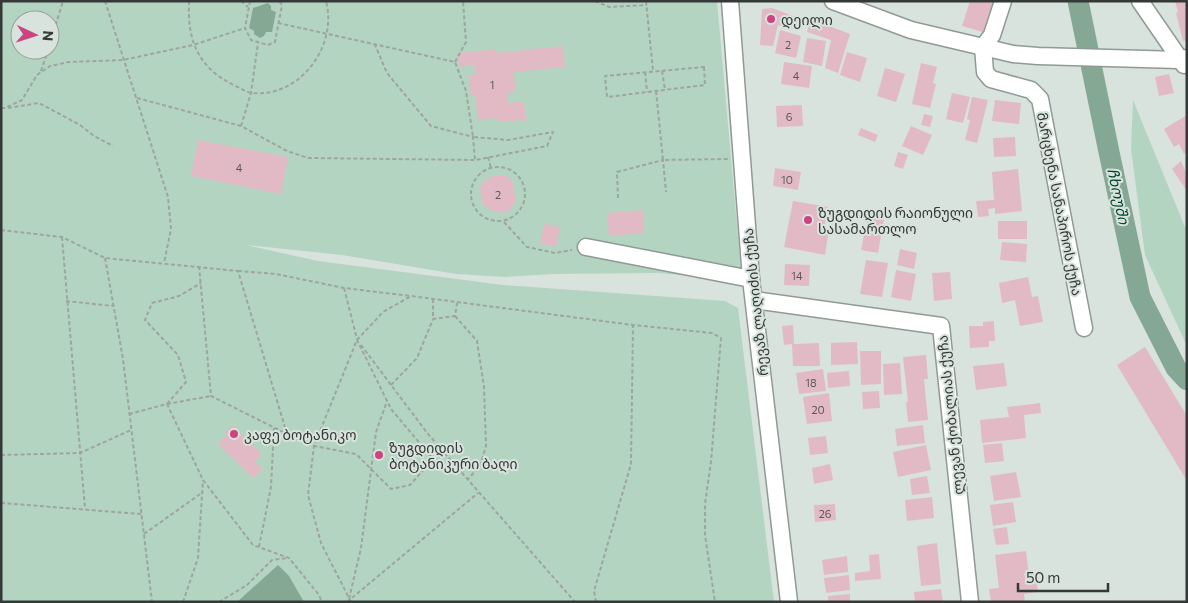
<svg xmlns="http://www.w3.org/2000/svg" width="1188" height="603" font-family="Commissioner,'Noto Sans Georgian',sans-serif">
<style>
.green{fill:#b4d4c2;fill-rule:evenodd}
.water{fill:#85a895}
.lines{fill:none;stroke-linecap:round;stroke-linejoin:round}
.river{stroke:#85a895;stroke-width:21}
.building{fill:#e1bac6}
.minor-casing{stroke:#909a94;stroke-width:19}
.path{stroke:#9da5a0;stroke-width:2;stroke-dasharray:4 2.5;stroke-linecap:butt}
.minor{stroke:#fff;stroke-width:16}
.poi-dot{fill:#cd4580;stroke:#d9e3dd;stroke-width:2}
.labels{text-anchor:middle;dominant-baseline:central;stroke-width:4;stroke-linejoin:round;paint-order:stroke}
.number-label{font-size:11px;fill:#5f585a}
.poi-label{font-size:14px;fill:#343836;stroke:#d9e3dd;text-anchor:start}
.street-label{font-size:14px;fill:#343836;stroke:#d9e3dd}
.water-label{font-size:15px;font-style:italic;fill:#02482f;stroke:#d9e3dd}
</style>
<rect width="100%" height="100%" fill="#d9e3dd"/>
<g class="green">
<path d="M1 1H717L742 281 659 273 553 274 505 277 456 274 342 255 246 245 318 261 503 285 725 301 738 308 774 602H1ZM20 20H50V50H20Z"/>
<polygon points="1133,100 1187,232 1187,346 1145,255 1131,149"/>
</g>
<g class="water">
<polygon points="268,3 271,6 271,10 276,12 272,32 266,32 264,36 260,38 254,34 254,31 249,28 253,8"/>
<polygon points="278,565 289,576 304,602 237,602"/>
</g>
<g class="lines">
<polyline class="river" points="1078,1 1109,152 1140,297 1176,368 1187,380"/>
</g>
<g class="building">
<polygon points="970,1 996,1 986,33 962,26"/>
<polygon points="1175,1 1187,1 1187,40 1183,41 1176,13 1178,12"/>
<polygon points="772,8 796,17 794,29 778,25 773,46 760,45 762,9"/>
<polygon points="811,19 850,34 838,73 825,68 831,40 807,32"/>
<polygon points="780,30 801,36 796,58 775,53"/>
<polygon points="807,38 826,41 822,66 803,62"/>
<polygon points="563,46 565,67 514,72 516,92 507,93 508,103 523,101 527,121 524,122 523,120 498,122 498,118 478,120 475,96 471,96 468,75 475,75 474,65 459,67 458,53 496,49 497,53"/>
<polygon points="847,52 867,58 860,82 840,75"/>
<polygon points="784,62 812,66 809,88 781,84"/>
<polygon points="921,63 937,67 933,83 936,84 930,108 912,104"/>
<polygon points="885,68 905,74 896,102 877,96"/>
<polygon points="1169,74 1174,93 1159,96 1155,77"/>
<polygon points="952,93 970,97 963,123 946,119"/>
<polygon points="972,97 988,100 977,143 965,140 970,120 967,119"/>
<polygon points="995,100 1021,103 1019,124 992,121"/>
<polygon points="802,105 803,126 777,127 776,106"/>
<polygon points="924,114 933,116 930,127 921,125"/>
<polygon points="1187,115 1187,152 1184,154 1179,144 1174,147 1164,129"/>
<polygon points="911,126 932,135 923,155 902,146"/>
<polygon points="861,128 878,135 875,142 858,135"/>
<polygon points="1015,137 1016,156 994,157 993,138"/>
<polygon points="198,140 288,157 281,194 191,176"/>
<polygon points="898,152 908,155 903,169 894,166"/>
<polygon points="1181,161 1186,172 1187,171 1187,191 1172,169"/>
<polygon points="775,168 801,172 798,190 773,186"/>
<polygon points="1018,169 1022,211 995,214 995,208 988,209 989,216 978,217 976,201 994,200 992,172"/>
<polygon points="504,175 508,177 513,182 516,203 511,207 511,210 497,213 496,211 490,210 484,204 482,204 480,189 483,182 489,179 488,177"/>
<polygon points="793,201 828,207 823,234 828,235 825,255 784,247"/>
<polygon points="643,210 644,233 609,236 607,213"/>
<polygon points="868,216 884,219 878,253 861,250"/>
<rect x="998" y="221" width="29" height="18"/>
<polygon points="544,224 560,227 556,246 540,244"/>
<polygon points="1002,242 1027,244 1026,262 1000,260"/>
<polygon points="900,249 917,253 914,269 897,265"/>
<polygon points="866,260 888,263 882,297 860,294"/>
<polygon points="785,264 810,265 809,286 784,285"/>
<polygon points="896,270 916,274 911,301 891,297"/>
<polygon points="950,272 952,299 934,301 932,273"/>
<polygon points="1028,277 1032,297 1038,296 1043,322 1020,326 1015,300 1002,303 999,283"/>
<polygon points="994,321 995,341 989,341 989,347 970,348 969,326 983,326 983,322"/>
<polygon points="793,325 794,344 819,343 820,366 793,366 792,344 784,345 782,326"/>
<polygon points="857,342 858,364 831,365 831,343"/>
<polygon points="1145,347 1187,416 1187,481 1117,365"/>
<polygon points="860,351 881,351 881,384 861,385"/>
<polygon points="926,355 928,379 924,379 928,420 908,422 906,402 908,402 903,357"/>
<polygon points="900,363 902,394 884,395 883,364"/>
<polygon points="1004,363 1007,386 976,390 973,366"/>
<polygon points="823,369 826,391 799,394 796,373"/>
<polygon points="849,371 850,386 828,388 827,373"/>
<polygon points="879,391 880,408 863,409 862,392"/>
<polygon points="829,393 832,421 807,424 803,397"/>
<polygon points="1040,403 1041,413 1024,415 1026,438 982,443 980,420 1009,417 1007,407"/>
<polygon points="232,425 262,454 255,462 263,469 253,478 218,444 227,435 225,433"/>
<polygon points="923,425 925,443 897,446 895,429"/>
<polygon points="826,436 828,453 810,455 808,438"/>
<polygon points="1002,443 1004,461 985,463 983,445"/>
<polygon points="926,445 931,470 898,477 893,452"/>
<polygon points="830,464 833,480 814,484 812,468"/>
<polygon points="1016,472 1021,497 994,501 990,476"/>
<polygon points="927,476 930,493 912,495 910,479"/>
<polygon points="932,497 934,518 907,521 905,500"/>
<polygon points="1013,502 1016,522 993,526 990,505"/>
<polygon points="835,504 836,520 815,522 814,505"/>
<polygon points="1007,527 1009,544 996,545 993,529"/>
<polygon points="937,543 941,584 921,586 917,546"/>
<polygon points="1026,551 1030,584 1037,583 1038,592 1024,594 1025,602 991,602 989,589 999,588 995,555"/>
<polygon points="879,554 881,579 855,581 855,573 870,571 869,555"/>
<polygon points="847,556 848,572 824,575 822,560"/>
<polygon points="849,575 850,590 826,593 824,578"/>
<polygon points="941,589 943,602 915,602 914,592"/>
<polygon points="850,594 850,602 828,602 828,596"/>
</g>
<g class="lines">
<defs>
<g id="minor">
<polyline points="730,1 751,279 789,602"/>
<polyline points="833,1 911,30 1013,54 1038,56 1179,60 1187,58"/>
<polyline points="1003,1 992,35 983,47 985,72 991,79 1031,90 1040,99 1084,328"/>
<polyline points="1140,1 1184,65"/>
<polyline points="586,247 751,279"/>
<polyline points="754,300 941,326 970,602"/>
</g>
</defs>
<use href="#minor" class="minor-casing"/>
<g class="path">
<polyline points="105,1 168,197 171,229 164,263"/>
<path d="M189 1C187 40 198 68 234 85 240 88 246 92 252 93 300 98 338 46 326 1"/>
<polyline points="241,1 248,7"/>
<polyline points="250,1 245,28 251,40 268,45 275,42 282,5 279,1"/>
<polyline points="595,1 609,7 647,5"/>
<polyline points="646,1 653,71"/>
<polyline points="278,23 455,62 466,91 473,137 508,140 553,132 547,146 475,160 473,137 431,126 387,73 375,45"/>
<polyline points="50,44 63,1"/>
<polyline points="455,62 466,42 463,1"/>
<polygon points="704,67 705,85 607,97 605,76"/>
<polyline points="41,71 48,50"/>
<polyline points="662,71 665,90"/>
<polyline points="645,72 647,92"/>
<polyline points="656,91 663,160 728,159"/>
<polyline points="137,98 241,126 287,151 308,158 475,160"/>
<polyline points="1,108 5,108 22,100 37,75 50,66 69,62 123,60 193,45 245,28"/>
<polyline points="8,108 39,103 80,125 94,136 113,146"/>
<polyline points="241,126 251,93 258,43"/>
<polyline points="488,157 491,168"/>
<circle cx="498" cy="194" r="27"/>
<polyline points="618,198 617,172 663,160 666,192"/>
<polyline points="504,222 527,247 555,253 572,250"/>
<polyline points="1,230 62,237 105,258 238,271 287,434 314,446 356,454 391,489 410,485 433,459 391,409 357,340"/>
<polyline points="62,237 85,509"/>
<polyline points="105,258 123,359 152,602"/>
<polyline points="199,266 211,396 287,434"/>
<polyline points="238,271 276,274 344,288 411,296"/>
<polyline points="344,288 357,339"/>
<polyline points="433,299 433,319 455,316 457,303"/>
<polyline points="66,301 113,306"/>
<polyline points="455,316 477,341 484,387 486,446 480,466 468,479"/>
<polyline points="361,345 428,434 575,602"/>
<polyline points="391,385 417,358 433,319"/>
<polyline points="167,404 186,382 178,355 145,320 152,303 179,296 201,283"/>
<polyline points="167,404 211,396"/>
<polyline points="129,414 167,404 203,480 253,545 289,558 319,595 322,602"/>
<polyline points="1,455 80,453 131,430"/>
<polyline points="1,503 141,514"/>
<polyline points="144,534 203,492"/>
<polyline points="259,547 271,487 274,428"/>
<polyline points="349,599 361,548 376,432 387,401"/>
<polyline points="183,602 198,558 203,480"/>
<polyline points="219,602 247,585 272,560 287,558"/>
<polyline points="347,602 478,493"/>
<polyline points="351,602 321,543 308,495 314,446 357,340 383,312 411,296 633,325 712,333 721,338 711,462 705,504 705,535 715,602"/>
<polyline points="596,602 594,591 631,464 633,325"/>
</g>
<use href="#minor" class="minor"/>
</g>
<g class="poi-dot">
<circle cx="771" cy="19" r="5"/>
<circle cx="808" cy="220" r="5"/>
<circle cx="234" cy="434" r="5"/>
<circle cx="379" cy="455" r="5"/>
</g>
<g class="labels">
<g class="number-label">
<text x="788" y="44">2</text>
<text x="796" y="75">4</text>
<text x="492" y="84">1</text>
<text x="789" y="116">6</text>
<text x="239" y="167">4</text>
<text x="787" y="179">10</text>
<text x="498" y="194">2</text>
<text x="797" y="275">14</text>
<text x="811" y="382">18</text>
<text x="818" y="409">20</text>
<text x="825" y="513">26</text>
</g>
<g class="poi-label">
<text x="781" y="19">დეილი</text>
<text x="818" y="212">ზუგდიდის რაიონული<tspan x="818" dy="16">სასამართლო</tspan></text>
<text x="244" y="434">კაფე ბოტანიკო</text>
<text x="389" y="447">ზუგდიდის<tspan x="389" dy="16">ბოტანიკური ბაღი</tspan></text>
</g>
<g class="street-label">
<text transform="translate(1060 204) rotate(79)">მარცხენა სანაპიროს ქუჩა</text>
<text transform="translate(755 302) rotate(-96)">რევაზ ლაღიძის ქუჩა</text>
<text transform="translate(950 415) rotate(-96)">ლევან ქობალიას ქუჩა</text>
</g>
<g class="water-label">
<text transform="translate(1119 196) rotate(78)">ჩხოუში</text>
</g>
</g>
<rect width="1188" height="603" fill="none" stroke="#343836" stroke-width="5"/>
<g transform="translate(35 35) rotate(94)"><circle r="24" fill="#d9e3dd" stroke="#979f9a"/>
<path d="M0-4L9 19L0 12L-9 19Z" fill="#cd4580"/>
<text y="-8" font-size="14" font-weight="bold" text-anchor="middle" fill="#343836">N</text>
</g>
<path d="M1018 583v8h90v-8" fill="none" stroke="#343836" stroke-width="2.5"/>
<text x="1026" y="583" font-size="15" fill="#343836" stroke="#d9e3dd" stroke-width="4" paint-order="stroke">50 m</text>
</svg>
